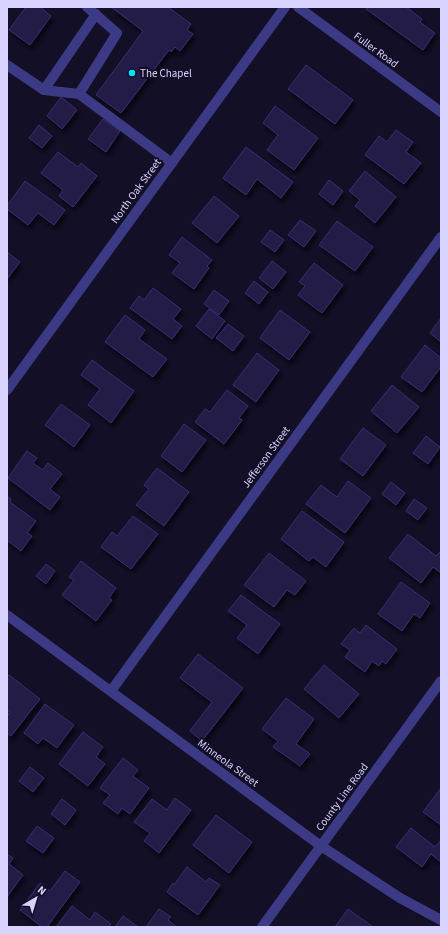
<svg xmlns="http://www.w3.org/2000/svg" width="448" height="934" font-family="'Source Sans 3',sans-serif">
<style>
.building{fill:#241b47;stroke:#3b2d73;filter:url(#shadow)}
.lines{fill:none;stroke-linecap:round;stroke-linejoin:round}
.minor{stroke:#3d3a85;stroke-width:10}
.poi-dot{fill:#00e5ff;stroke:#130f26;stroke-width:1.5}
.labels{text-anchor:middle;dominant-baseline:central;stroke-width:4;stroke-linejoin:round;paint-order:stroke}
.street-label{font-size:11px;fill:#d9d4ff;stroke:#130f26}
.poi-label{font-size:11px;fill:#d9d4ff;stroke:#130f26;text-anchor:start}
</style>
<defs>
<filter id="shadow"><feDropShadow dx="2.5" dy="4.5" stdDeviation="2" flood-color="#0009"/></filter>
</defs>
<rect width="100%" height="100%" fill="#130f26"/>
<g class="building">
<polygon points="26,7 40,7 51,16 30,45 9,30"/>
<polygon points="111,7 168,7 191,24 187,30 193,34 180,51 175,47 171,52 169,50 121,113 96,95 143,31"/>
<polygon points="367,7 406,7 422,19 420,22 435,33 423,50 366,9"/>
<polygon points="306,65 353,100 335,124 288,89"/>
<polygon points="61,97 77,110 62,129 47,116"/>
<polygon points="275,106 318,138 294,170 267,150 278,135 263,123"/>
<polygon points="103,119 120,131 106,152 88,139"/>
<polygon points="39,125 52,136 42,148 29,138"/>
<polygon points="396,130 413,142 406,152 421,163 404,184 365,155 379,136 387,142"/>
<polygon points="246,147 293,182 281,198 257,179 246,195 223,178"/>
<polygon points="58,152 78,167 81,163 97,176 73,207 59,196 63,190 41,173"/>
<polygon points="365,171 396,197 375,223 355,206 360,200 349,191"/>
<polygon points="329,180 343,191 333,205 319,194"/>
<polygon points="25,181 65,210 54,225 38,213 28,225 7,209 7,206"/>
<polygon points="214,196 239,216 217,243 192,223"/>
<polygon points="300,220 316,231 304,247 288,235"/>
<polygon points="337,221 373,247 355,271 319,245"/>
<polygon points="270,230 284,240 275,252 261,242"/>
<polygon points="182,237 212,260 207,266 209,268 194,289 172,273 180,263 169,255"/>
<polygon points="7,252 20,262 7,279"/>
<polygon points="272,261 286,272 273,289 259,278"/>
<polygon points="314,263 343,285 322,313 298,295 305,286 299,282"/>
<polygon points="254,281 268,292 259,304 245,293"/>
<polygon points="153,288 181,309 173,319 182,326 172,339 130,308 139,296 144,300"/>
<polygon points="214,290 229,301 219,315 204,304"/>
<polygon points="209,309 225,321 212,339 196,326"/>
<polygon points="280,310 310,332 289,360 260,338"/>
<polygon points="125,315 145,330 139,339 167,359 153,377 105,342"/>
<polygon points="441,318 441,342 430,333"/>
<polygon points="228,324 244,336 233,351 216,338"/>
<polygon points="425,345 441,358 441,367 422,392 401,377"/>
<polygon points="257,353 279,370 256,402 233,385"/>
<polygon points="92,360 134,391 111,423 88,405 100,389 81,375"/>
<polygon points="392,385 419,407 397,433 371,411"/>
<polygon points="227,390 248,406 239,418 242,420 224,444 195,422 205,409 210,412"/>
<polygon points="61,404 90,425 74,447 45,425"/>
<polygon points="184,424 206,440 182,472 161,456"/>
<polygon points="363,428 386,445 363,476 340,459"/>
<polygon points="426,436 440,447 428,464 413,453"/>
<polygon points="27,451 37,458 33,463 43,470 48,463 62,474 50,489 60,497 50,510 8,478"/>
<polygon points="157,468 189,492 164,526 136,505 149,489 144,485"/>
<polygon points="348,481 371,498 345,533 306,504 321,485 337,497"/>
<polygon points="391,482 405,493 396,505 382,494"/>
<polygon points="7,496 11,499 10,502 36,521 27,533 32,536 21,551 7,540"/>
<polygon points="414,499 427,508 418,520 406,511"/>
<polygon points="302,511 344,542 326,567 313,557 309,561 281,539"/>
<polygon points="133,516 158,534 131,569 101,547 112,532 117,536"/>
<polygon points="408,534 436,556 441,551 441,573 433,567 421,583 389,558"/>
<polygon points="269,553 306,581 295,595 287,590 274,607 244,585"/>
<polygon points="81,561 116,588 109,598 112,600 96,621 62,595 74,580 69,577"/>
<polygon points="46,564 55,571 46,584 36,576"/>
<polygon points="401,582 430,603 420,618 414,614 402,631 378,614"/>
<polygon points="241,595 280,624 258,654 237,638 247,625 228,611"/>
<polygon points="366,625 397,649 386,664 382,661 379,666 372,661 365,672 345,657 350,650 341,644 354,628 360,633"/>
<polygon points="198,654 243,688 202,741 190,731 212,702 180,678"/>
<polygon points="324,665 359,694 339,718 304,689"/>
<polygon points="9,675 40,699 11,736 7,733 7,716 10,712 7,710 7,677"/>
<polygon points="286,698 314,719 296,744 310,754 300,766 273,747 278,741 262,729"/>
<polygon points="45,704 74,725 57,748 43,738 38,744 24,733"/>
<polygon points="83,732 103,747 96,757 105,764 88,786 59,764"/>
<polygon points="123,758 138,770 133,776 149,788 130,814 122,808 118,814 103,803 110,795 100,788"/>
<polygon points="30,767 44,778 33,792 19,781"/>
<polygon points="441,788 441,825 423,812"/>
<polygon points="175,798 191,810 159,853 144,841 150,833 134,822 152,799 167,810"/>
<polygon points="62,799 76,810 65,825 51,814"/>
<polygon points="216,815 252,842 229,873 193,845"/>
<polygon points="37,826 54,838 43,853 26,841"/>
<polygon points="411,828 435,847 441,840 441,862 431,854 422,867 396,847"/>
<polygon points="7,854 13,858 9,864 23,875 7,897"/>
<polygon points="187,867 206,882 209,878 220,885 198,915 167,892 173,883 174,885"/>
<polygon points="65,871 80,882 47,927 42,927 20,910 40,883 50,891"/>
<polygon points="72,906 90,920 95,912 111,924 108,927 56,927"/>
<polygon points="159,909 171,917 168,920 177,927 146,927"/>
<polygon points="348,909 373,927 335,927"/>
<polygon points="123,916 138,927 115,927"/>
</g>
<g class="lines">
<g class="minor">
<polyline points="298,7 441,112"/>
<polyline points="7,65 44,90 79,94 117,33 87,7"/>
<polyline points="44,90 96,14"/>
<polyline points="79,94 172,163"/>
<polyline points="7,390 285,7"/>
<polyline points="7,615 321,846 400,898 441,920"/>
<polyline points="111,691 441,237"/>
<polyline points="262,927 441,681"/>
</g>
</g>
<circle class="poi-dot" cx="132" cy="73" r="4"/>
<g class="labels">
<g class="street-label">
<text transform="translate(376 50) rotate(36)">Fuller Road</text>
<text transform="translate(136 191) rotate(-54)">North Oak Street</text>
<text transform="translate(266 457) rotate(-54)">Jefferson Street</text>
<text transform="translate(228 763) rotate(36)">Minneola Street</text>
<text transform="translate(342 797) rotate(-54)">County Line Road</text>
</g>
<g class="poi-label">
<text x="140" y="73">The Chapel</text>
</g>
</g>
<rect width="448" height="934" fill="none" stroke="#d9d4ff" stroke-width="16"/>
<g transform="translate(36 898) rotate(38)" stroke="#130f26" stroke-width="3" paint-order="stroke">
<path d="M0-3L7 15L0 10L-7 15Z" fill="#d9d4ff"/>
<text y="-6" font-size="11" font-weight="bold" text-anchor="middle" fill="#d9d4ff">N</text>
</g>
</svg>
